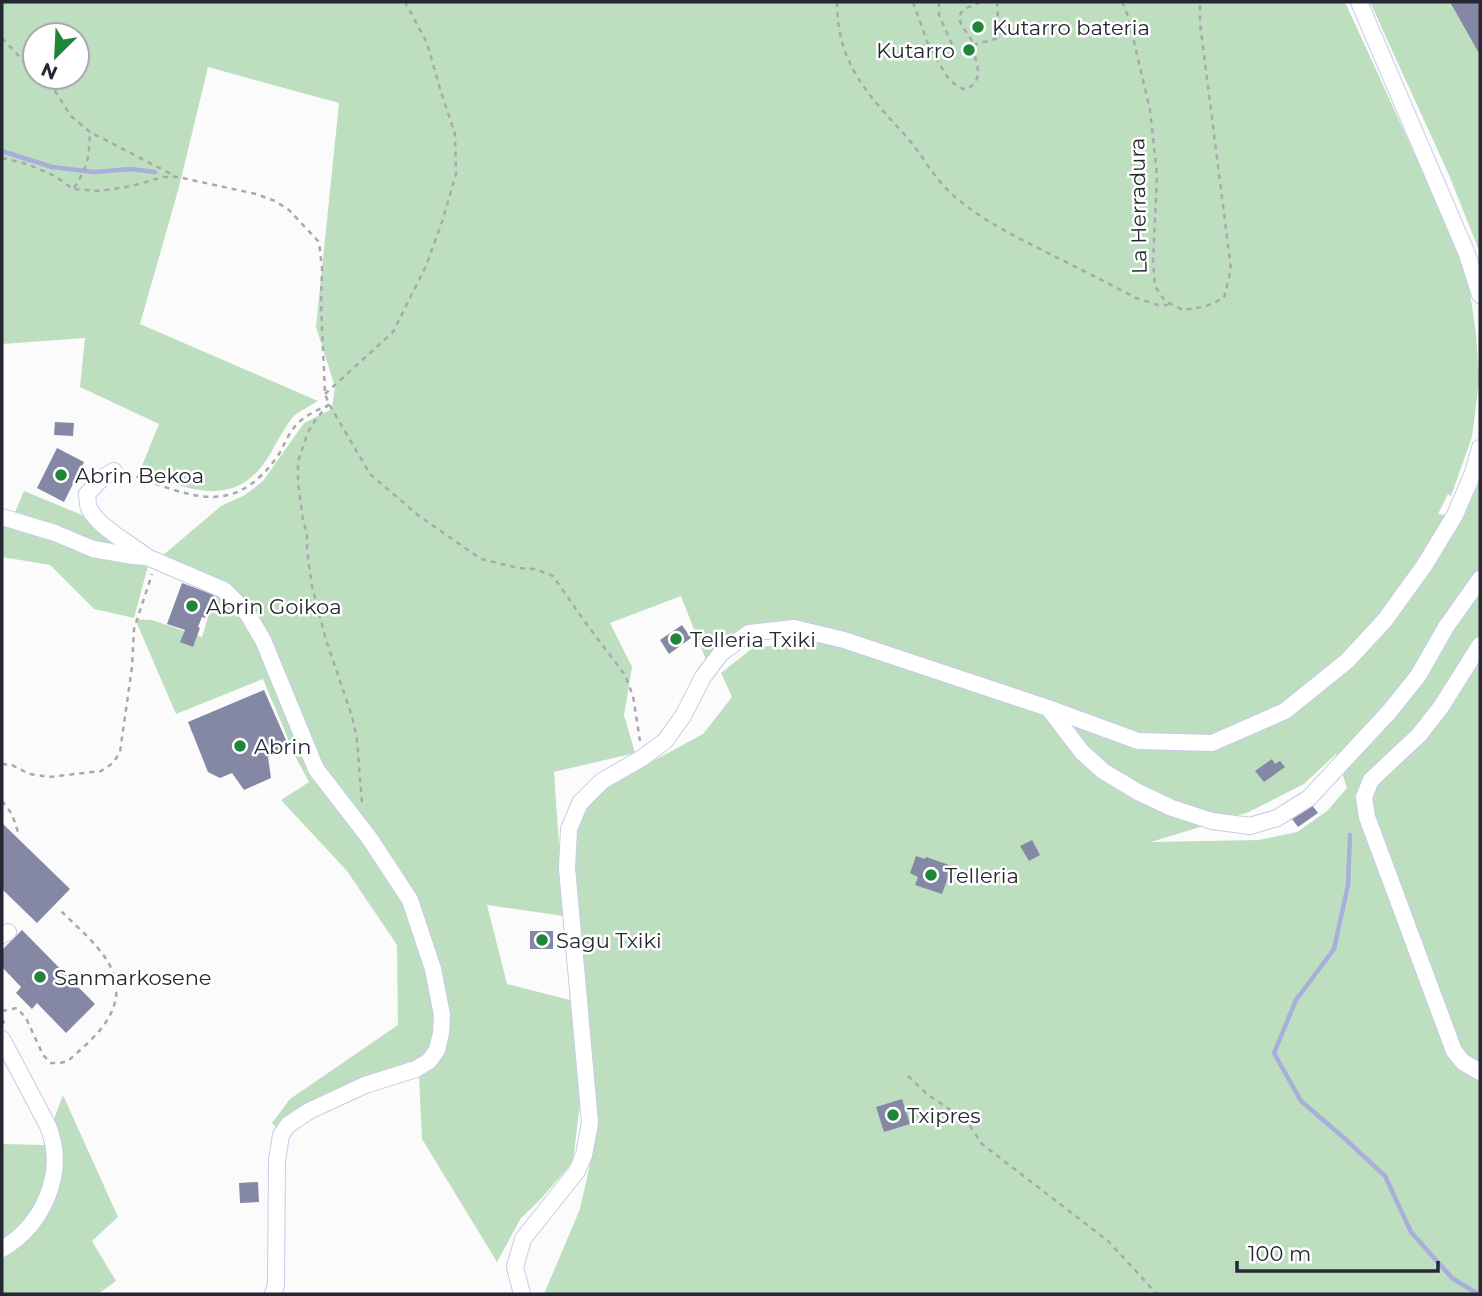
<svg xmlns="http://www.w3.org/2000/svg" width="1482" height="1296" font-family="Montserrat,sans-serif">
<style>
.green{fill:#bddfc0;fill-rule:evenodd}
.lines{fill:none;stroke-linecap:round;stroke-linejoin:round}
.stream{stroke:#a9afda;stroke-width:4.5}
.building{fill:#8488a4}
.minor-casing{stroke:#c6cbe8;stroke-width:18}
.path{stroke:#a8a9ad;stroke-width:2.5;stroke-dasharray:5 5;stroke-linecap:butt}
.minor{stroke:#fff;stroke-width:16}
.poi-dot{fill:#1f8539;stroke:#fff;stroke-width:2.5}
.labels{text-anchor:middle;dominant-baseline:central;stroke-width:5;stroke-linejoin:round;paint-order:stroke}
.poi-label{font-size:21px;fill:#252732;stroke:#fff;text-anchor:start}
.street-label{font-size:21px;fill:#252732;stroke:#fff}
</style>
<rect width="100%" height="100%" fill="#fbfbfb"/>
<g class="green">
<path d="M2 2H1345L1426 179 1468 278 1476 334 1479 382 1472 437 1451 496 1448 494 1438 514 1463 517 1480 480V1294H544L580 1209 594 1146 595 1092 572 854 578 821 603 788 703 734 732 697 721 673 754 647 793 645 782 623 746 626 706 660 681 596 610 623 632 667 624 715 635 753 554 772 564 916 487 905 507 984 570 1000 580 1103 573 1162 539 1201 521 1218 497 1262 422 1139 419 1076 369 1091 314 1115 284 1137 272 1123 290 1099 398 1025 397 945 347 871 281 800 309 782 296 758 263 679 176 714 135 619 152 620 202 637 218 583 161 557 221 506 245 495 263 481 304 423 332 409 335 387 316 327 339 103 208 67 179 187 140 324 318 401C311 405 302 410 295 415 286 424 276 444 269 456 234 512 190 488 139 473L159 424 80 387 85 338 2 344ZM35 35H77V77H35ZM1336 754 1347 788 1327 811 1297 832 1259 840 1151 842 1249 812 1304 784Z"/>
<polygon points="1370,2 1480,2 1480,253 1449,175"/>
<polygon points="24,491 82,515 98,530 130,552 88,543 14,515"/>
<polygon points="2,522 94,554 148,566 134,618 94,609 50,565 2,557"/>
<polygon points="63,1095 118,1217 92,1241 116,1281 98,1294 2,1294 2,1144 44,1145"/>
</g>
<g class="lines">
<g class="stream">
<polyline points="2,151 52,167 94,172 131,169 155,172"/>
<polyline points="1350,835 1348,885 1334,949 1296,1000 1274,1053 1301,1101 1343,1137 1385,1176 1411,1232 1452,1278 1478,1294"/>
</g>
</g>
<g class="building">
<polygon points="1450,2 1480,2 1480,55"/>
<polygon points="55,422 74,423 73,436 54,435"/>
<polygon points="57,448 84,462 64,502 37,488"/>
<polygon points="182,583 214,595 205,618 202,617 198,627 200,628 193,647 180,642 185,630 167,624"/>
<polygon points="682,625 691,638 669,654 660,640"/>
<polygon points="264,690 286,740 280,753 268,757 271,778 244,790 232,773 220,778 208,772 188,722"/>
<polygon points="1272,759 1275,764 1280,761 1285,767 1264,782 1255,771"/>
<polygon points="1312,805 1318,813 1298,827 1292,819"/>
<polygon points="2,823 70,889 37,923 2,889"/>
<polygon points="1032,840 1040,855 1029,861 1020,846"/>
<polygon points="916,856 925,859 926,857 952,866 942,894 915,885 918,877 910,873"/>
<polygon points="22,930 95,1004 66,1033 37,1003 32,1009 16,993 21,987 2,967 2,950"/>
<rect x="530" y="931" width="23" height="18"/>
<polygon points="902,1099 910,1124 884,1132 876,1107"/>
<polygon points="258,1182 259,1202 240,1203 239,1183"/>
</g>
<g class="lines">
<defs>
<g id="minor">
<polyline points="1359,2 1467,254 1480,295"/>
<path d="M114 471 102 478 87 494C88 500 87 506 90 510 100 528 131 544 147 557"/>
<polyline points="2,517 55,533 93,549 133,556 147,557 224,590 247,613 263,640 316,769 370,839 410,900 433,969 442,1015 441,1033 437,1050 429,1061 416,1069 365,1085 309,1111 288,1125 281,1135 277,1160 276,1285 273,1294"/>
<polyline points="1480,645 1441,707 1419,735 1371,780 1364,797 1367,817 1454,1051 1463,1062 1480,1072"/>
<polyline points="1049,709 1082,752 1103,771 1138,792 1172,808 1212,821 1250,826 1277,818 1309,798 1389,712 1418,676 1446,627 1480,579"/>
<polyline points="2,935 8,932"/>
<path d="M2 1039 48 1126C67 1173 43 1225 2 1249"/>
<polyline points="522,1294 515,1267 523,1239 577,1171 584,1155 590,1123 567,868 569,829 580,803 602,781 642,758 665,741 683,716 703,677 721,653 749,633 794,628 844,640 1048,708 1138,741 1212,743 1285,711 1347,661 1385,620 1424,566 1455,515 1473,473 1480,448"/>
</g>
</defs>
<use href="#minor" class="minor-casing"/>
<g class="path">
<path d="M837 2C837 62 866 93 905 135 923 155 933 178 955 197 982 220 1014 236 1046 252 1076 267 1106 282 1136 298L1158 305H1172"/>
<path d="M913 2 929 47 950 81 965 90C980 83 980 72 975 57 974 52 974 46 972 41 967 32 960 26 959 16L964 9 981 2"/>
<polyline points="939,2 939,15 955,51 955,58"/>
<polyline points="1122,2 1128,16 1150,110 1157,175 1153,262 1155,286 1165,301 1183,310 1204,307 1224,298 1231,269 1200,23 1200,2"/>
<polyline points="2,38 35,73"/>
<polyline points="973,45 995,39 1003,32 998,19 997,2"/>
<polyline points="40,77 55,91 71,116 90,132 175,176"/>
<polyline points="2,158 27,164 55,176 73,189 100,191 132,186 163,177 178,177 256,194 275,201 289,210 319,242 322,268 321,305 325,394 329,404 370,474 419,516 481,559 518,568 535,569 553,576 585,622 625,675 633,696 640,741"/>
<path d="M74 188C88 166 89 159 90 132"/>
<polyline points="325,394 393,332 426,266 443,219 456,174 455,134 441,92 427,43 405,2"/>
<polyline points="329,404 316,419 308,432 298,461 298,483 303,520 307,534 307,550 312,586 326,640 352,716 357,740 362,804"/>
<path d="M127 473C190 496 234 520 279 454 283 448 285 441 289 435 297 420 311 413 326 406"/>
<polyline points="2,764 12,765 29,774 49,777 101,771 113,763 120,752 132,667 134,629 152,574"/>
<polyline points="2,801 12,814 18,832"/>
<path d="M2 1011 17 1008 26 1018 43 1055 51 1063H60L68 1061C81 1049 97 1036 106 1022 137 974 92 942 61 911"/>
<polyline points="2,1019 6,1027"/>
<polyline points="908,1076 928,1095 966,1120 982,1144 1108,1241 1157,1294"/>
</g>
<use href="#minor" class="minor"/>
</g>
<g class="poi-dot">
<circle cx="978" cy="27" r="7"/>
<circle cx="969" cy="50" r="7"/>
<circle cx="61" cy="475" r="7"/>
<circle cx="192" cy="606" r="7"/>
<circle cx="676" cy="639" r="7"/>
<circle cx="240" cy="746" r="7"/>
<circle cx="931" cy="875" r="7"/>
<circle cx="542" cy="940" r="7"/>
<circle cx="40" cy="977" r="7"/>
<circle cx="893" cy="1115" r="7"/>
</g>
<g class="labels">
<g class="poi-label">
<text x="992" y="27">Kutarro bateria</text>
<text x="955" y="50" text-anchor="end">Kutarro</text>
<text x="75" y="475">Abrin Bekoa</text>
<text x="206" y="606">Abrin Goikoa</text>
<text x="690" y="639">Telleria Txiki</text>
<text x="254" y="746">Abrin</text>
<text x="945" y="875">Telleria</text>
<text x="556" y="940">Sagu Txiki</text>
<text x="54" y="977">Sanmarkosene</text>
<text x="907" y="1115">Txipres</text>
</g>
<g class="street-label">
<text transform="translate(1138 206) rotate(-91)">La Herradura</text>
</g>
</g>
<rect width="1482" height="1296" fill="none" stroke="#252732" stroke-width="7"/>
<g transform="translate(56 56) rotate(204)"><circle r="33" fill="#ffffff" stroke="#a8a9ad" stroke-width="2"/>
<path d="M0-5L12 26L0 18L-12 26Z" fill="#1f8539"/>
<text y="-10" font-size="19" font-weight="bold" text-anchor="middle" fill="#252732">N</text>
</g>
<path d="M1237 1261v10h201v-10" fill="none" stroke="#252732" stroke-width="3.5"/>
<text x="1248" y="1261" font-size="21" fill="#252732" stroke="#ffffff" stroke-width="5" paint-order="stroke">100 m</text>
</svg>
